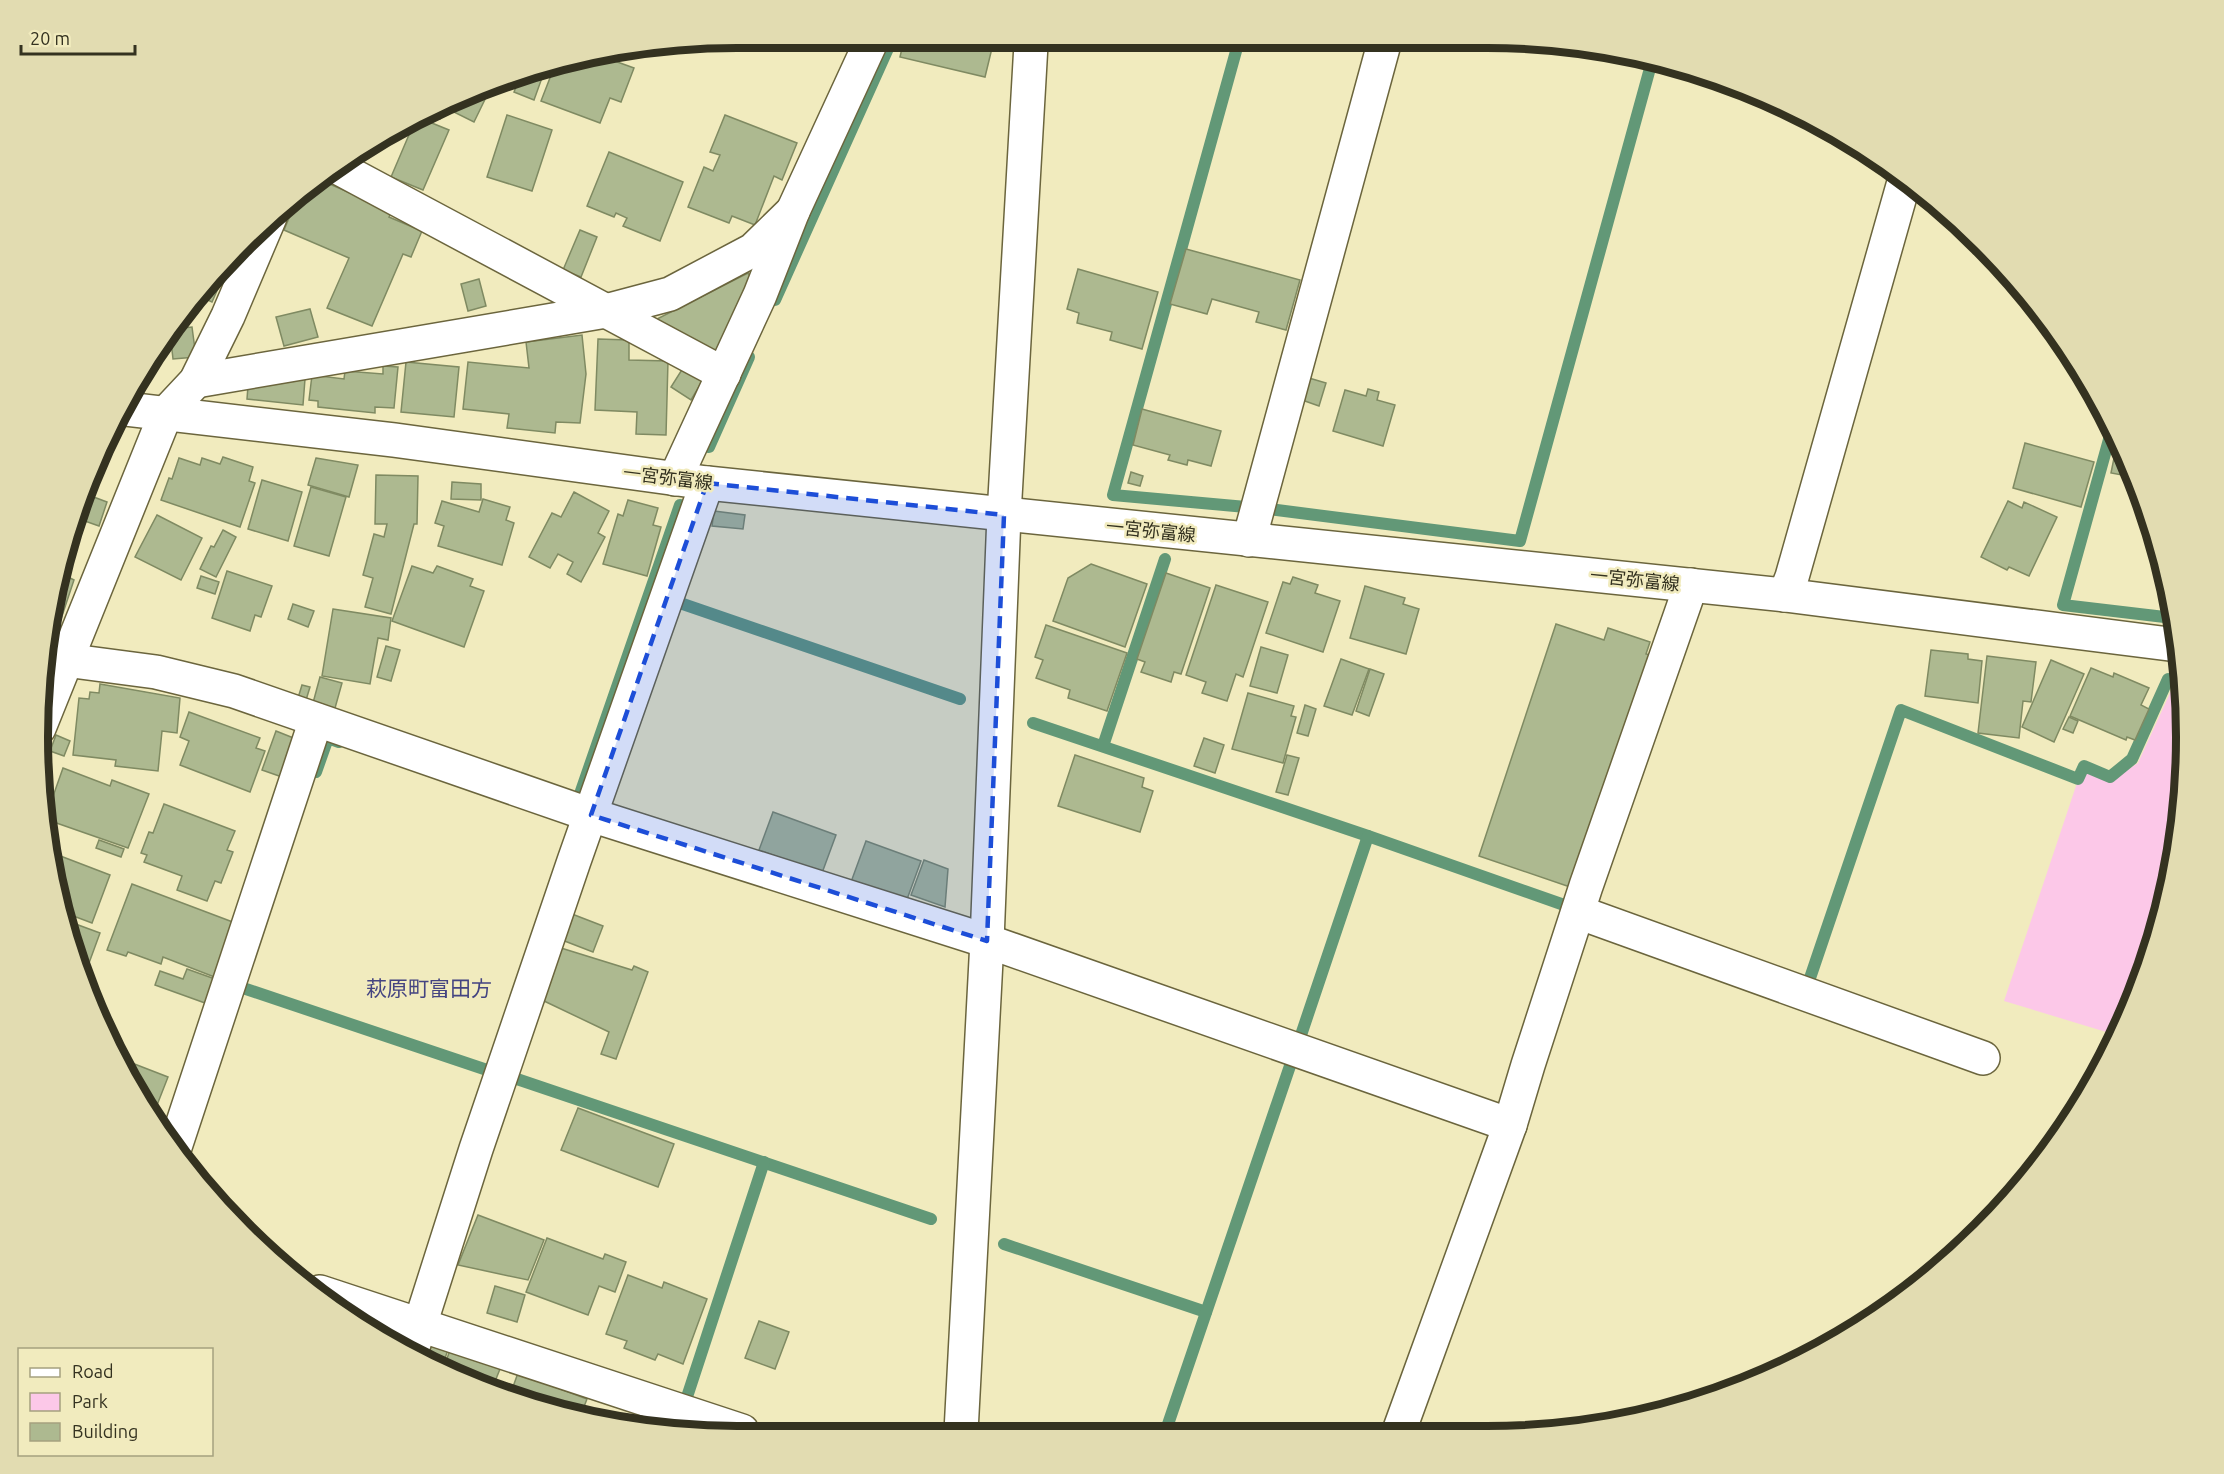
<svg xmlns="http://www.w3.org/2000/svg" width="2224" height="1474" font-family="Ubuntu,'Noto Sans JP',sans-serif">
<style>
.green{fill:#fcc8e8}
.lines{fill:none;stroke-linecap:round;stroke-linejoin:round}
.stream{stroke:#629877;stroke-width:12}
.building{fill:#adb990;stroke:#7f8a62;stroke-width:1.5}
.minor-casing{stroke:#6b653d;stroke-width:36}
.major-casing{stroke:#6b653d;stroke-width:36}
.minor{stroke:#fff;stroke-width:33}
.major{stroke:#fff;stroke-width:33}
.marked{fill:#1d4ed8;fill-opacity:0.2;stroke:#1d4ed8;stroke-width:4.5;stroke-dasharray:12 8;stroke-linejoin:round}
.labels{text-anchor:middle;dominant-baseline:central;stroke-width:5;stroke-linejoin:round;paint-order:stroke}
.street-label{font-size:18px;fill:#343220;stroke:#f1ebbe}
.quarter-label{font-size:21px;fill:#444481;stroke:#f1ebbe}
.rim{fill:none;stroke:#343220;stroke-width:8}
</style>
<rect width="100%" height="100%" fill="#f1ebbe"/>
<polygon class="green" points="2176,680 2183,681 2185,692 2180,829 2149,962 2116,1035 2004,1001 2078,780 2087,773 2110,781 2138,763"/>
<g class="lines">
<g class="stream">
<polyline points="1238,44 1113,495 1246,507"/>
<polyline points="775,300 890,44"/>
<polyline points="2113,425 2063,605 2173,618"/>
<polyline points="709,447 749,357"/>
<polyline points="1269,509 1520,541 1652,61"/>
<polyline points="677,602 960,699"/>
<polyline points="44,660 47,661"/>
<polyline points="1033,723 1368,836 1567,906"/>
<polyline points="1103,746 1165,559"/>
<polyline points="316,772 328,738 339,742"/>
<polyline points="581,791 680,505"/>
<polyline points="1798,981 1808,984 1901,710 2078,779 2084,766 2110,777 2132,759 2168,679"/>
<polyline points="240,987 487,1070"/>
<polyline points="1299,1041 1368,836"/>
<polyline points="511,1077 931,1219"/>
<polyline points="1004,1244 1206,1312"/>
<polyline points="686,1400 764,1162"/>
<polyline points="675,1431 677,1424"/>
<polyline points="1165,1433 1292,1060"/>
</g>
</g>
<g class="building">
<polygon points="903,44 993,44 985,77 900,57"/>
<polygon points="598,55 634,68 621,102 610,98 600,123 541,101 555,65"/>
<polygon points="531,70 543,75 534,100 514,92 522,72"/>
<polygon points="520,73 517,82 506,77 512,75"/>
<polygon points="492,85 474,122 446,108 440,119 431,115"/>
<polygon points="507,115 552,130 532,191 487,177"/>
<polygon points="725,115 797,143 782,180 774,176 755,225 732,216 729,223 688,207 704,167 713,171 720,155 710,152"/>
<polygon points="422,119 449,130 423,190 391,177 414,123"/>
<polygon points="609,152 683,182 660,241 623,226 627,218 616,213 614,217 587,206"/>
<polygon points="318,179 392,211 389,217 422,231 411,257 403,254 372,326 327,308 349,258 284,230 300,192"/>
<polygon points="1915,189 1947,210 1912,201"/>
<polygon points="580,230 597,237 581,277 563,270"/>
<polygon points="1186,249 1300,280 1286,330 1256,322 1259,312 1212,299 1207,314 1170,304"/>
<polygon points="231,259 212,302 197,295"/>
<polygon points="1078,269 1158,292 1142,349 1110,340 1112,332 1077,323 1079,313 1067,309"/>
<polygon points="748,273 750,276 717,352 655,320"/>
<polygon points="479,279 486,306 468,311 461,284"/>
<polygon points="310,309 318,337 284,346 276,317"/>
<polygon points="192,327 196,357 173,359 170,332 172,329"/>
<polygon points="582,335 586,374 580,423 556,422 555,433 507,428 509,414 463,409 468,362 529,368 526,342"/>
<polygon points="598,339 629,340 629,360 668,361 666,435 636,434 637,412 595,410"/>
<polygon points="406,362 459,367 454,417 401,412"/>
<polygon points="383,366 398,367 394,408 375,407 375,413 318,407 318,401 309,400 312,375 344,379 345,371 383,374"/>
<polygon points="683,368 703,380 691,400 671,387"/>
<polygon points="1309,378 1326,383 1319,406 1302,400"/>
<polygon points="305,379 303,405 247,399 248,386"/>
<polygon points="1368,389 1379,392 1377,400 1395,405 1383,446 1333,431 1345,390 1366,396"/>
<polygon points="1142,409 1221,431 1211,466 1188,460 1187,465 1168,460 1170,455 1133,445"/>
<polygon points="2118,438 2133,477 2111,473"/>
<polygon points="2025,443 2094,462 2081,507 2013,488"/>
<polygon points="223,457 253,467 249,481 255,483 240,527 161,500 169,478 172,479 179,458 200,465 202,458 220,464"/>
<polygon points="316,458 358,465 349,497 308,485"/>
<polygon points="1131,472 1143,476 1140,486 1128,483"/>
<polygon points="376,475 418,476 417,524 414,524 391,614 365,607 373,578 363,575 374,534 384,537 387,524 375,524"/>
<polygon points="262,480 302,492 288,541 248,529"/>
<polygon points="452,482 481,484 481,500 451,499"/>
<polygon points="311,487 346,497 329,556 294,546"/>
<polygon points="574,492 609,511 598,533 605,537 581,582 567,574 573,562 558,554 550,568 529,557 552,513 561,517"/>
<polygon points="83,493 107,502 99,526 82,520 70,555 63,552"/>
<polygon points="483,499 510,507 506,520 514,523 502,565 438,546 444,526 435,523 442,501 479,512"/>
<polygon points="628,500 658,508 653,525 661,527 647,576 603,564 618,514 623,516"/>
<polygon points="2008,501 2022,508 2024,502 2057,517 2029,576 2009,567 2007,570 1981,557"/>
<polygon points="714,511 745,515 743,529 712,526"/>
<polygon points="157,515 202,538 181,580 135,557"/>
<polygon points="223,530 236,537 216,577 200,569 211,546 214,547"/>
<polygon points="60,563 68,566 64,575 74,580 59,625 50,622"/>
<polygon points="1091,564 1147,584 1125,647 1053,621 1068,578"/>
<polygon points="412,566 433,573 437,566 473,579 470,586 484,591 464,647 392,621"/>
<polygon points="227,571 272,586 261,617 255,615 250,631 212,618"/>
<polygon points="1166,573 1210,588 1181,674 1174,672 1171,682 1141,672 1145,662 1137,659"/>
<polygon points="201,576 219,582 215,594 197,588"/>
<polygon points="1293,577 1318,585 1315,593 1340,601 1323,652 1266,633 1283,582 1290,584"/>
<polygon points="1216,585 1268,602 1243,677 1236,674 1227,701 1202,693 1206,682 1186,675"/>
<polygon points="1365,586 1405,598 1403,604 1419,609 1406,654 1350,638"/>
<polygon points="293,604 314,611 308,627 288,619"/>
<polygon points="333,609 391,618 388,640 378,638 370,684 322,676"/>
<polygon points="1556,624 1604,640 1608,628 1650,642 1646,654 1651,655 1573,888 1479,856"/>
<polygon points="1046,625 1127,653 1107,711 1068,698 1070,690 1036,678 1043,660 1035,657"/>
<polygon points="386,646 400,650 391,681 377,677"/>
<polygon points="1261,647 1288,655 1277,693 1250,686"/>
<polygon points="1931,650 1968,654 1968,659 1982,661 1978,703 1925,696"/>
<polygon points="1987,656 2036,662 2031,702 2023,701 2019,738 1978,733"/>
<polygon points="1341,659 1369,669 1352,715 1324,706"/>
<polygon points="2051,660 2084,674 2054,742 2022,727"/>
<polygon points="2091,668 2113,677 2114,673 2149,688 2141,705 2149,709 2135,740 2127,737 2126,740 2070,716"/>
<polygon points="1370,669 1384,674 1369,716 1356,711"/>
<polygon points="320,677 342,683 335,708 313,703"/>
<polygon points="100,684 180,698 177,733 162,731 158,771 115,766 116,760 73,755 79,698 89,699 90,692 99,693"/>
<polygon points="302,685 310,687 306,700 298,698"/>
<polygon points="1248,693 1294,706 1291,716 1296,717 1283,763 1232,749"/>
<polygon points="1305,705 1316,709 1308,736 1297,733"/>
<polygon points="189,712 260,738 256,748 265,751 250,792 180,765 189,741 180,737"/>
<polygon points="2069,717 2078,721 2073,733 2063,729"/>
<polygon points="276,731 296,739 282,777 262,770"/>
<polygon points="56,735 70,741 64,756 50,751"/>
<polygon points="1204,738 1224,745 1215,773 1194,766"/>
<polygon points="1075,755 1144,778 1142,787 1153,791 1140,832 1058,806"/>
<polygon points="1287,755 1299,758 1288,795 1276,792"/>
<polygon points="63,768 110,786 112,780 149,794 128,848 45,819"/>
<polygon points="164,804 235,831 227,850 233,852 221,883 215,881 207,901 177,890 182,876 144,862 147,855 141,853 149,832 153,833"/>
<polygon points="773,812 836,835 822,873 759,850"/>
<polygon points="99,840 124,849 121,857 96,848"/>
<polygon points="866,841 921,861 906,902 851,882"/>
<polygon points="50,852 110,875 92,923 60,911"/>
<polygon points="924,860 948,869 945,907 911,895"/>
<polygon points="132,884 238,924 217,978 163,957 161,964 128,952 126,956 107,950"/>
<polygon points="572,914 603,926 593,952 562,940"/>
<polygon points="62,919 100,933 85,974"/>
<polygon points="561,948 632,970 634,966 648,972 616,1059 601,1054 609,1032 542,1000"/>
<polygon points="187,969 215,979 205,1003 155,985 160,971 183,979"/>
<polygon points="119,1058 168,1077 152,1118 131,1087"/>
<polygon points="578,1108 674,1144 658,1187 561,1150"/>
<polygon points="478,1215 544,1240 528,1280 458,1265"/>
<polygon points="547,1238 603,1259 605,1254 626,1262 615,1292 599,1286 588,1315 526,1292"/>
<polygon points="628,1275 662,1288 664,1282 707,1299 683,1364 658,1354 655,1360 624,1348 627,1341 606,1334"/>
<polygon points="495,1286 525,1295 517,1322 487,1313"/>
<polygon points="759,1321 789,1332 775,1369 745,1358"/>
<polygon points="432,1344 448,1350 441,1369 425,1362"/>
<polygon points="450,1350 500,1369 492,1389 443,1370"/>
<polygon points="518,1373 587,1399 580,1417 556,1413 510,1395"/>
</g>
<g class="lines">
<defs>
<g id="minor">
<polyline points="335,166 724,374"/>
<polyline points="196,381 606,311 670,294 753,250 793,211"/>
<polyline points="675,479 760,295 793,211 870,44"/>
<polyline points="1249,540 1384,44"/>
<polyline points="1785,595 1792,577 1904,182"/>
<polyline points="65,660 156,672 234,691 591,815 987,941 1510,1125"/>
<polyline points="39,728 166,413 196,381 228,316 270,217"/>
<polyline points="1578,912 1983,1058"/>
<polyline points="174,1150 316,720"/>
<polyline points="320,1292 742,1431"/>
<polyline points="411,1353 476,1149 574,861 707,483"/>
<polyline points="961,1432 987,941 1004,515 1031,44"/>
<polyline points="1398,1434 1510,1125 1528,1065 1586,886 1691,585"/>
</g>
<polyline id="major" points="126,409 394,440 707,483 1785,595 2177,645"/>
</defs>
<use href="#minor" class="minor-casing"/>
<use href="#major" class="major-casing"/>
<use href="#minor" class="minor"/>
<use href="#major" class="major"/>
</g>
<path class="marked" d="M707 483 1004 515 987 941 591 815Z"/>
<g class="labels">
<g class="street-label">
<text transform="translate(668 477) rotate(7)">一宮弥富線</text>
<text transform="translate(1151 530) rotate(6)">一宮弥富線</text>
<text transform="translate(1635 579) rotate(6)">一宮弥富線</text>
</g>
<g class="quarter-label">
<text x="429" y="988">萩原町富田方</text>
</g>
</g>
<path d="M0 0H2224V1474H0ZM737 48H1487A689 689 0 0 1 2176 737V737A689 689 0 0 1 1487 1426H737A689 689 0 0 1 48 737V737A689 689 0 0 1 737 48Z" fill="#e2dcb1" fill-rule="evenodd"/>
<path class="rim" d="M737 48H1487A689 689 0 0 1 2176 737V737A689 689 0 0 1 1487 1426H737A689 689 0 0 1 48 737V737A689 689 0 0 1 737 48Z"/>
<rect x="18" y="1348" width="195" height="108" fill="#f1ebbe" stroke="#a5a17f" stroke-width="1.5"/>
<rect x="30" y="1368" width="30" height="9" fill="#ffffff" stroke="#a5a17f" stroke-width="1.5"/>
<text x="72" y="1378" font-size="18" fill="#343220">Road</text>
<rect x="30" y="1393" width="30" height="18" fill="#fcc8e8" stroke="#a5a17f" stroke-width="1.5"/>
<text x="72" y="1408" font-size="18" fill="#343220">Park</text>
<rect x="30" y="1423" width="30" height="18" fill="#adb990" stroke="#a5a17f" stroke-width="1.5"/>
<text x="72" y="1438" font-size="18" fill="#343220">Building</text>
<path d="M21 45v9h114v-9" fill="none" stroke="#343220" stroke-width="3"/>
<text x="30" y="45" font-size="18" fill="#343220" stroke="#f1ebbe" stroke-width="4.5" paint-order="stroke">20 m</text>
</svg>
